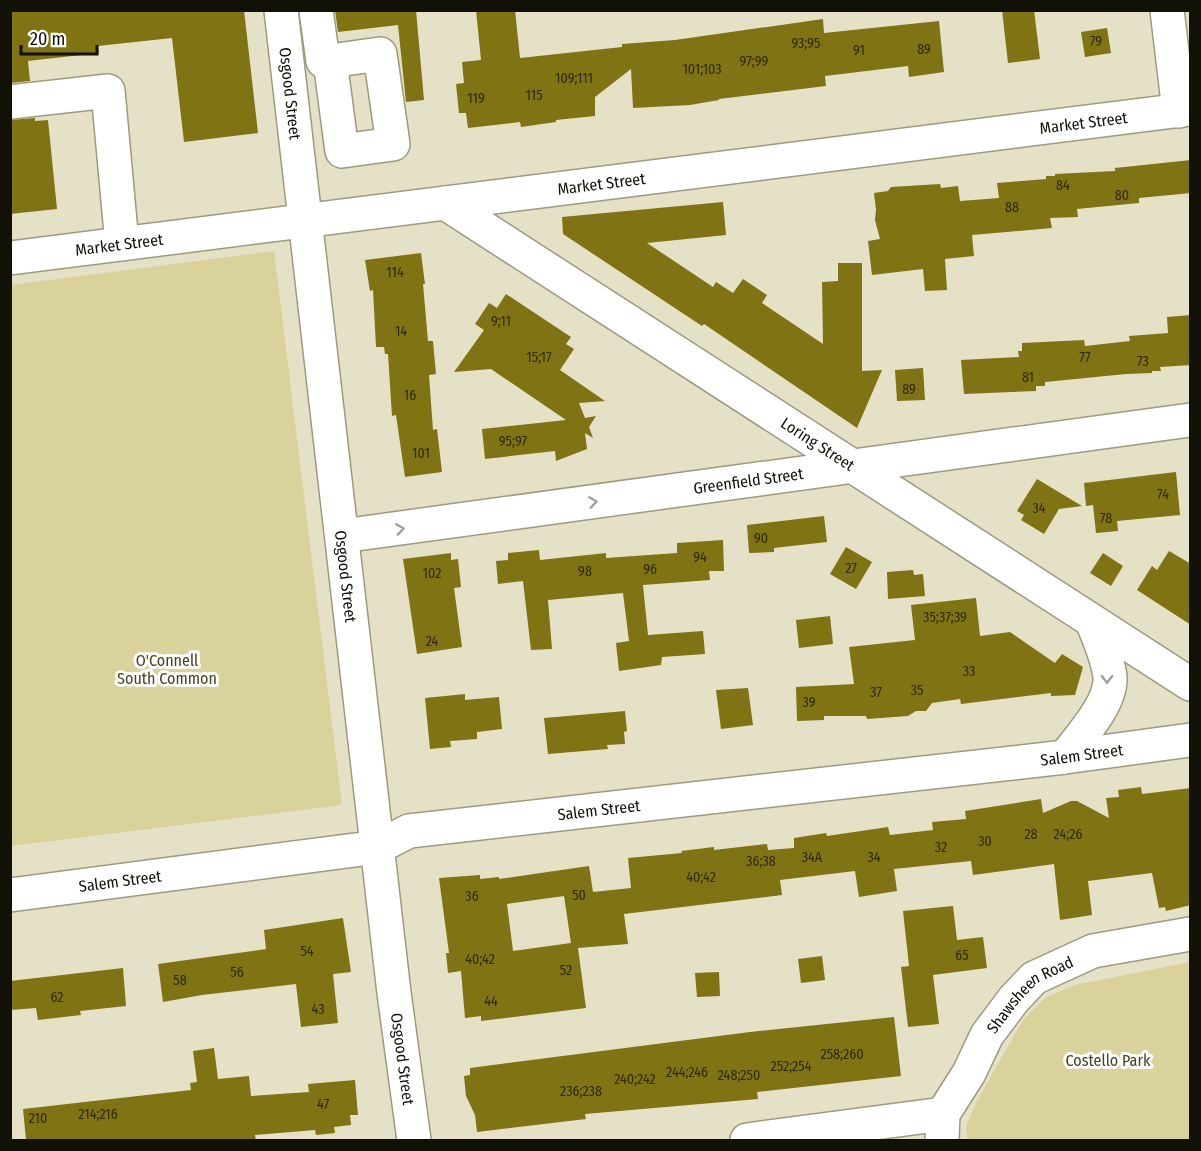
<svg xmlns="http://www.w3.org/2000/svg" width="1201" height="1151" font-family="'Fira Sans Condensed',sans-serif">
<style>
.green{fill:#dad29b}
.building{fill:#807313;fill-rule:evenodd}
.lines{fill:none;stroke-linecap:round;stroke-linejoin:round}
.minor-casing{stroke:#9d9a82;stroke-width:36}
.major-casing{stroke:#9d9a82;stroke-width:36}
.minor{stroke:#fff;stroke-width:33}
.major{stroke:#fff;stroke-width:33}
.oneway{stroke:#a0a09c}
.labels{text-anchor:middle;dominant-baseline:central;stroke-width:6;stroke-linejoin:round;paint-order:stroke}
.number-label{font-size:14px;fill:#2e2a0b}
.street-label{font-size:16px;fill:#121108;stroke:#fff}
.park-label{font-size:16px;fill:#49431e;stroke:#fff}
</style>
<rect width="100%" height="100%" fill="#e4e1c7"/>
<g class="green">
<polygon points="274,251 342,805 11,846 11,285"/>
<polygon points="1190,962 1190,1140 967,1140 966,1126 977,1101 1023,1020 1045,998 1075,985"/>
</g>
<g class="building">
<polygon points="10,10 244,10 258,133 184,142 172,38 98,46 99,53 28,61 30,81 10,83"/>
<polygon points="335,10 416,10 424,100 406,102 398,25 338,32"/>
<polygon points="476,10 515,10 520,58 622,47 622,44 675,40 823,19 824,33 939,21 944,72 909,77 908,66 825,76 826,86 719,99 719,100 690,105 633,108 631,69 595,97 595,116 556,120 556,122 521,127 520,122 468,128 466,113 459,113 456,84 464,83 462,62 481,60"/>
<polygon points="1002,10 1034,10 1040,59 1008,63"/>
<polygon points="1107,28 1111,53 1085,57 1081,32"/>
<polygon points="35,118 35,121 48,120 57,209 10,214 10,120"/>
<polygon points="1191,160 1191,193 1139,198 1139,203 1077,209 1078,217 1050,218 1052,228 972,235 974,256 945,259 947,290 925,291 923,269 872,275 868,241 880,239 875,220 876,210 874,193 888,191 891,187 940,184 941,188 958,186 960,201 999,198 997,183 1046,179 1046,176 1055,176 1055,174 1115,171 1115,168"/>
<polygon points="723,202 726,235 647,243 713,287 716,282 733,293 743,279 767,295 762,303 823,344 822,282 838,281 838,263 862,263 862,371 882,370 857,428 704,324 702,326 563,234 562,217"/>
<polygon points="421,253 425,284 423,284 428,341 433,341 436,374 429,375 433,430 437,429 442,472 405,477 396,415 392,416 388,354 385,354 384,347 376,347 373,290 370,291 365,260"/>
<polygon points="506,294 571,337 566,344 574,349 560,370 605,401 579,403 585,418 596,416 589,427 593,438 585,433 587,449 556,461 555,451 485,459 482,429 566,420 491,369 454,372 484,330 475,324 489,303 497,308"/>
<polygon points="1191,315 1191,365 1160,367 1161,371 1152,371 1152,373 1126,374 1045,382 1045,386 1036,386 1036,391 964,394 961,360 1019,357 1018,351 1022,351 1022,343 1084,340 1085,346 1130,341 1129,336 1168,333 1167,317"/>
<polygon points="923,368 925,400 897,401 895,370"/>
<polygon points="1176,472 1180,515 1117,521 1118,531 1096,533 1093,505 1086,506 1084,483"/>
<polygon points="1037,479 1082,506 1059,509 1044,534 1021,520 1024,515 1017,511"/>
<polygon points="824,516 827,542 774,548 774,552 749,553 747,525"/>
<polygon points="723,540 724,571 709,571 710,580 643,585 648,635 703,631 705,654 662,657 661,665 619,671 616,643 629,641 623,593 548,600 552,649 531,650 523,581 498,584 496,561 508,560 508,553 539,550 540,560 606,553 606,558 677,553 677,543"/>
<polygon points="846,547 872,562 856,589 830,574"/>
<polygon points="1169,551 1191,564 1191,625 1137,590 1152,566 1157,570"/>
<polygon points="451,553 451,560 458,559 461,587 454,588 462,647 417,654 403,559"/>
<polygon points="1103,553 1123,566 1111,586 1090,573"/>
<polygon points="913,570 914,575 923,574 925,596 888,599 887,572"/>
<polygon points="976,598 980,636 1010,632 1055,663 1062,654 1083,667 1075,695 1051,696 1051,693 961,704 960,699 932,703 926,711 916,711 908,716 867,719 866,716 824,716 824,720 797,721 796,687 854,684 849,647 915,640 911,605"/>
<polygon points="830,616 833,644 799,648 796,620"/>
<polygon points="748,688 753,725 721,729 716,690"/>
<polygon points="465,694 465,700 499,697 502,729 477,732 477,739 450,741 451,747 430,749 425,698"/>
<polygon points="625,711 627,731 624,732 625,744 607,745 608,749 548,754 544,718"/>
<path d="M1141 787 1142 794 1191 788V905L1166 911 1165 907 1159 908 1152 873 1088 881 1092 915 1060 920 1054 864 973 875 971 861 894 869 897 891 859 897 855 871 780 880 782 895 624 914 628 944 578 948 586 1008 481 1021V1016L465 1018 461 971 448 973 446 953H449L439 878 480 875V879L499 877V879L589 866 593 892 631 888 628 858 682 853 681 851 714 847V850L767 844 768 850 794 848V838L826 833 827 836 888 827 890 835 933 830 932 822 966 819 965 811 1041 799 1043 813 1071 801H1077L1109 818 1106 798 1119 797 1118 790ZM564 896 571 943 513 951 507 904Z"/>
<polygon points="953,906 957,940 983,937 987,968 933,975 939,1024 908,1027 901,967 909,966 903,911"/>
<polygon points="343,918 351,972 333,974 338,1023 301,1027 296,984 202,995 163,1002 158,964 266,949 264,930"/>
<polygon points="822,956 825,980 801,983 798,959"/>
<polygon points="123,968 126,1006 80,1011 81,1015 38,1020 36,1008 10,1010 10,981"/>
<polygon points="719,972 720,996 697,997 695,973"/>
<polygon points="894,1017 901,1076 757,1092 758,1099 585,1114 586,1119 477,1132 475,1115 466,1096 464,1076 470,1075 470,1068 750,1032"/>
<polygon points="214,1048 218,1079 249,1076 251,1096 309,1092 308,1084 355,1080 358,1115 350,1115 351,1125 334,1127 335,1133 316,1135 315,1130 255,1135 256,1140 26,1140 23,1109 191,1090 190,1083 197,1082 193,1051"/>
</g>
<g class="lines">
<defs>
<g id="minor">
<path id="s1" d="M281 10 394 993 414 1140"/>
<polyline points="316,10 323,61"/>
<polyline points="1167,10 1179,111"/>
<polygon points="380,54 393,144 342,151 330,61"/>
<polyline points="10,102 108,91 122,244"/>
<path id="s2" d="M445 203 1190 684"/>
<path id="s3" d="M10 258 1190 109"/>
<path id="s4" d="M342 536 1190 420"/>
<path d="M1065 757C1080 737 1112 703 1110 677 1108 658 1099 640 1093 623"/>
<polyline points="747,1140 943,1114"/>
<path id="s5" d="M942 1140 943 1114 969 1073 987 1035 1014 999 1034 978 1093 951 1190 934"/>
</g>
<g id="major">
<path id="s6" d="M10 895 378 847 409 831 1065 757 1190 740"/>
</g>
</defs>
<use href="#minor" class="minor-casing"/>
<use href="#major" class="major-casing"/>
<use href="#minor" class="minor"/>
<use href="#major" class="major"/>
</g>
<defs><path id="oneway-chevron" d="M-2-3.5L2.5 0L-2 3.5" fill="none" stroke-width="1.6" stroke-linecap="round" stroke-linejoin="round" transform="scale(1.5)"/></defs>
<g class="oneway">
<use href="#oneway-chevron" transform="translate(593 502) rotate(-8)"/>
<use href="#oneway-chevron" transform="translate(400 529) rotate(-8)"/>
<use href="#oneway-chevron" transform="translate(1107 679) rotate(91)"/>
</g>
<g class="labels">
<g class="number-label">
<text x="1096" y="41">79</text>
<text x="806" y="43">93;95</text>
<text x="924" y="49">89</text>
<text x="859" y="50">91</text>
<text x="754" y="61">97;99</text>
<text x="702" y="69">101;103</text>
<text x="574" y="78">109;111</text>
<text x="534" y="95">115</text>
<text x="476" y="98">119</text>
<text x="1063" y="185">84</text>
<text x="1122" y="195">80</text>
<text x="1012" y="207">88</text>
<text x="395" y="272">114</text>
<text x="501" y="321">9;11</text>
<text x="401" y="331">14</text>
<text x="539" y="357">15;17</text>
<text x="1085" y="357">77</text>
<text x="1143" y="361">73</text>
<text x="1028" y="377">81</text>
<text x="909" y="389">89</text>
<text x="410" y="395">16</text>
<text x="513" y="441">95;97</text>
<text x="421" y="453">101</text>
<text x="1163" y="494">74</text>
<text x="1039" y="508">34</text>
<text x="1106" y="518">78</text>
<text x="761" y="538">90</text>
<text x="700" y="557">94</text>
<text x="851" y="568">27</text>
<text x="650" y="569">96</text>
<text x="585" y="571">98</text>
<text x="432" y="573">102</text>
<text x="945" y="617">35;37;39</text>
<text x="432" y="641">24</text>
<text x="969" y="671">33</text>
<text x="917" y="690">35</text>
<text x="876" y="692">37</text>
<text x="809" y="702">39</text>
<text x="1031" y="834">28</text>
<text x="1068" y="834">24;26</text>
<text x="985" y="841">30</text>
<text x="941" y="847">32</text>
<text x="812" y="857">34A</text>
<text x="874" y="857">34</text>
<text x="761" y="861">36;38</text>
<text x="701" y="877">40;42</text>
<text x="579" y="895">50</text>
<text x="472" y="896">36</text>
<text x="307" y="951">54</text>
<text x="962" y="955">65</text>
<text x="480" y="959">40;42</text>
<text x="566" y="970">52</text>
<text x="237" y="972">56</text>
<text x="180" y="980">58</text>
<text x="57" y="997">62</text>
<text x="491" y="1001">44</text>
<text x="318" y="1009">43</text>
<text x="842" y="1054">258;260</text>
<text x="791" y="1066">252;254</text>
<text x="687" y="1072">244;246</text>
<text x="739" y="1075">248;250</text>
<text x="635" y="1079">240;242</text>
<text x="581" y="1091">236;238</text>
<text x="323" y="1104">47</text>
<text x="98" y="1114">214;216</text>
<text x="38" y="1118">210</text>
</g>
<g class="street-label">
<text stroke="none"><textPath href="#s1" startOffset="84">Osgood Street</textPath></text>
<text stroke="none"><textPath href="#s3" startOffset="1082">Market Street</textPath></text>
<text stroke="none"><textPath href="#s3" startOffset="596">Market Street</textPath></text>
<text stroke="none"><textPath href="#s3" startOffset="110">Market Street</textPath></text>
<text stroke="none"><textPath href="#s2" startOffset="444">Loring Street</textPath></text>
<text stroke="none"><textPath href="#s4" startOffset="410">Greenfield Street</textPath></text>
<text stroke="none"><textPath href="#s1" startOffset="570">Osgood Street</textPath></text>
<text stroke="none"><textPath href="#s6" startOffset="1083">Salem Street</textPath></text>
<text stroke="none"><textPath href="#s6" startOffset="597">Salem Street</textPath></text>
<text stroke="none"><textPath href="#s6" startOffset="111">Salem Street</textPath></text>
<text stroke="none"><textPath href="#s5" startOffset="177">Shawsheen Road</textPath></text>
<text stroke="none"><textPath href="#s1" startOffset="1056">Osgood Street</textPath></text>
</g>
<g class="park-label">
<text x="167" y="660">O'Connell<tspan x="167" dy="18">South Common</tspan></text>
<text x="1108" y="1060">Costello Park</text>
</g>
</g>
<rect width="1201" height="1151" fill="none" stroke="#121108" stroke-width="24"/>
<path d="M21 45v9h76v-9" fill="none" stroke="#121108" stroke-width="3"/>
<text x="30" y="45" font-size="18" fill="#121108" stroke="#ffffff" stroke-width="4.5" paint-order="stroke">20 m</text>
</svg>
